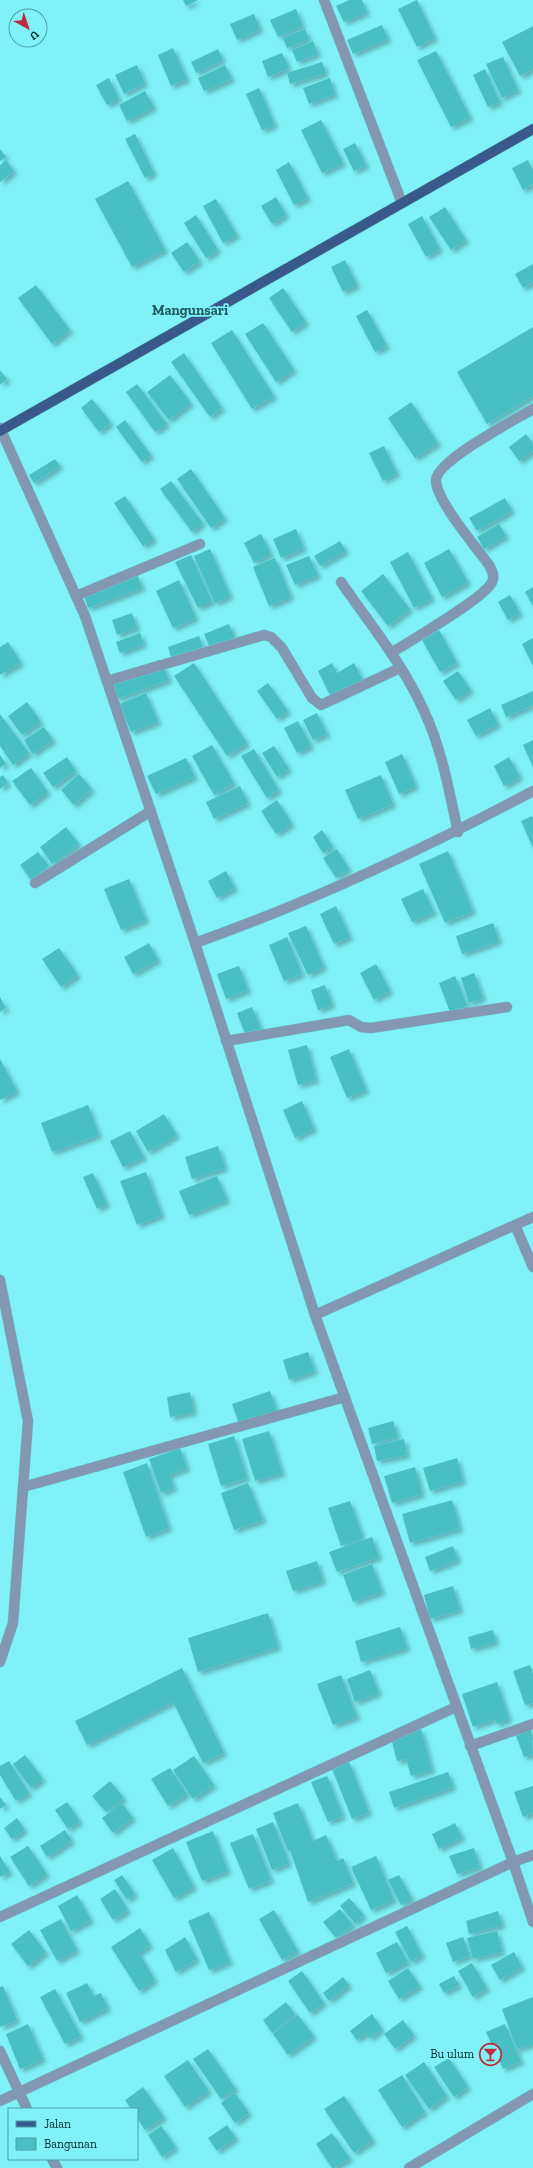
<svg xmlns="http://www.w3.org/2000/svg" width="533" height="2168" font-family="'Zilla Slab',serif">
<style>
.building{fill:#49bfc4;filter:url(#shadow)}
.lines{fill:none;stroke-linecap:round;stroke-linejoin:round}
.minor-casing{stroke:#69cdd2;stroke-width:11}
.major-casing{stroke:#69cdd2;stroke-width:11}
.minor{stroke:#8396b2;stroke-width:10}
.major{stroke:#39598a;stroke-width:10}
.labels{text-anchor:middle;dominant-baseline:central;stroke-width:3.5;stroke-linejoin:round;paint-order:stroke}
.poi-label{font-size:12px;fill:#002627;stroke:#80f2f7;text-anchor:end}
.quarter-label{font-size:14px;font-weight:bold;fill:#1d5d5f;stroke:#80f2f7}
</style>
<defs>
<filter id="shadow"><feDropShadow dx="3.5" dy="3.5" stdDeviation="2" flood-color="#0004"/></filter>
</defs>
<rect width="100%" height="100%" fill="#80f2f7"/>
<g class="building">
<polygon points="183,0 198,0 186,6"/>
<polygon points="349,0 362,0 367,12 344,22 336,6"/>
<polygon points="417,0 435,38 417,47 398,9"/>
<polygon points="296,9 303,26 278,37 270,20"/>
<polygon points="254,14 260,29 237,40 230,24"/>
<polygon points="382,25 388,39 353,54 347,40"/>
<polygon points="533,26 533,69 520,76 502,42"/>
<polygon points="305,29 309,39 287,48 283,38"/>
<polygon points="313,41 318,54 297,62 292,50"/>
<polygon points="173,48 187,79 171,86 158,55"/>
<polygon points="218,49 223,60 196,73 191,62"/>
<polygon points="436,51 470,117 451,127 417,60"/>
<polygon points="282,53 289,68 268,77 262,61"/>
<polygon points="503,57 518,90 502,98 486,64"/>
<polygon points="322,62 326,73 290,84 287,73"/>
<polygon points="137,65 145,83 124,94 115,75"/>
<polygon points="225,65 232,79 204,91 198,78"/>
<polygon points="485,69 500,102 488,107 473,75"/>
<polygon points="109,78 119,99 107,105 96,85"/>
<polygon points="330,78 335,94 309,104 303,88"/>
<polygon points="259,88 275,125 262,130 246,94"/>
<polygon points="145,91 154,107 127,121 119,105"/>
<polygon points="321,120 343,163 322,173 301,130"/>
<polygon points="135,134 154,173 145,178 125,139"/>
<polygon points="355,143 366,165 354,171 343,149"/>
<polygon points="0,149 6,157 0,161"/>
<polygon points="6,160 14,171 0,182 0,165"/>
<polygon points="528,160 533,171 533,184 523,190 512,168"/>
<polygon points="289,162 308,198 294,205 276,170"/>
<polygon points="128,181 165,250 132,267 95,199"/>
<polygon points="276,197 286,215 272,224 261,206"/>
<polygon points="216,199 237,235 223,243 203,206"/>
<polygon points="445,207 466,240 451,250 429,217"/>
<polygon points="196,215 218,250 206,258 184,223"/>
<polygon points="422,216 440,249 426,257 408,224"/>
<polygon points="187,242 200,261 184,272 171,253"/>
<polygon points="345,260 357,285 343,292 331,267"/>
<polygon points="533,264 533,282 523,288 515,274"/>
<polygon points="36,285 70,330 52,344 18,298"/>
<polygon points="283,288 306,322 292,332 269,298"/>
<polygon points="367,310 387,346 375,352 356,316"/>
<polygon points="263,323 294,370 276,382 245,334"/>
<polygon points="533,327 533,396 487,424 457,372"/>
<polygon points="232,330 274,396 252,409 211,343"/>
<polygon points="184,353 222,408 210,417 171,362"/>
<polygon points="0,370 7,379 0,385"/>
<polygon points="170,375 191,403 169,420 147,392"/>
<polygon points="137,384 167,424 155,432 126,392"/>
<polygon points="92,399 111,423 99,432 81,408"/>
<polygon points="411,402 438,443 415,458 388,418"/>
<polygon points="125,420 151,455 142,462 116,427"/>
<polygon points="526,434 533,443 533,451 519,461 509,447"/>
<polygon points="384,446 397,473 383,481 369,453"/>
<polygon points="55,459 60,466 34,483 29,475"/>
<polygon points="191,469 225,518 211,528 177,479"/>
<polygon points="171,481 203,523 192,532 160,489"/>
<polygon points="125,496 154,539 143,546 114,503"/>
<polygon points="505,498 512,511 477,531 469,518"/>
<polygon points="499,524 506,536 484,549 477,537"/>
<polygon points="296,529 304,548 281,558 273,539"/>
<polygon points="261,534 271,554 254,563 244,543"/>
<polygon points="340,541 346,551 320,566 314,556"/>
<polygon points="210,549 230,596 215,603 194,556"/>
<polygon points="449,549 468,582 442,597 424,563"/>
<polygon points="408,552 432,598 414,608 390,562"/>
<polygon points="191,555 212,601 198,608 175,562"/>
<polygon points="309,556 318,575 295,585 286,565"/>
<polygon points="275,558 291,597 269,606 253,567"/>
<polygon points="383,574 410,609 388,626 361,591"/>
<polygon points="138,576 142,588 88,608 84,596"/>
<polygon points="179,580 196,618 173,628 156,591"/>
<polygon points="533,587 533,606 525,592"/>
<polygon points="510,595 520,613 508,620 498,602"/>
<polygon points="132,613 137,628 117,635 112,620"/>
<polygon points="229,624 235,638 210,648 204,634"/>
<polygon points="439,630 457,663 440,672 422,640"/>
<polygon points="140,633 144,644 120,653 116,642"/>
<polygon points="199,636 203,648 172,660 168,647"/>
<polygon points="533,638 533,666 522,644"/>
<polygon points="8,642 21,663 0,675 0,647"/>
<polygon points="194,663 247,743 227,756 174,676"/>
<polygon points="332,663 337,673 354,663 364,682 332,699 318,671"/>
<polygon points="163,665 169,680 117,699 111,684"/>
<polygon points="458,671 471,690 456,700 443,681"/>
<polygon points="268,683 288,711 277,719 257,691"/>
<polygon points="533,691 533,705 506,717 501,705"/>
<polygon points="146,693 158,722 131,732 119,704"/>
<polygon points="27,702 41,722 22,735 8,716"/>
<polygon points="490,708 498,724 476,736 467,720"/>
<polygon points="317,713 327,734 313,740 303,720"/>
<polygon points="0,714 29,753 13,765 0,746"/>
<polygon points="298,721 311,746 297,753 284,728"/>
<polygon points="44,727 53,740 33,754 24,740"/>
<polygon points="533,740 533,767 523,745"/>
<polygon points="212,745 234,783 214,795 192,756"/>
<polygon points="274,746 289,769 277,777 262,753"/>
<polygon points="254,749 279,790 267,798 241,756"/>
<polygon points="402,754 416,786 399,794 385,762"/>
<polygon points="0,755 6,764 0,768"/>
<polygon points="67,757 76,771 53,787 43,773"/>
<polygon points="509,757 520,777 504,786 494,766"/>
<polygon points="186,758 195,777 156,794 147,776"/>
<polygon points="31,768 48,792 30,805 12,781"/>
<polygon points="79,774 92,789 74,805 61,790"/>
<polygon points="3,775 8,783 0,789 0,777"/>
<polygon points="381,775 393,804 358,819 345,790"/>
<polygon points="240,786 248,803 214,819 206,802"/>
<polygon points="277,800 292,824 276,834 261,811"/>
<polygon points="532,816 533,818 533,848 521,821"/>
<polygon points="66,827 79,844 52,864 40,847"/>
<polygon points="322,830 333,847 323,853 313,837"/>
<polygon points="337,849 349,869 336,878 323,858"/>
<polygon points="448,851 473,911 445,923 419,864"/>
<polygon points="38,852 49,866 31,880 20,865"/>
<polygon points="226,871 235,888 217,898 208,881"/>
<polygon points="129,879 146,920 121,930 104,889"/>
<polygon points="423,889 434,912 412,922 401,899"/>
<polygon points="336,906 350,937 334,944 320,914"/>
<polygon points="493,923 499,941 462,954 456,936"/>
<polygon points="306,926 324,967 308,975 288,933"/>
<polygon points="287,937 302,974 284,981 269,945"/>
<polygon points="149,943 158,960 133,974 124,957"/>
<polygon points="59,948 78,975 61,987 42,959"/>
<polygon points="376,964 390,991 374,1000 360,973"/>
<polygon points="239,966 248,990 226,999 217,974"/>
<polygon points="474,973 483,998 469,1003 461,978"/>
<polygon points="455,976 467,1005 450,1012 439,983"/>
<polygon points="325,985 332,1005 318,1010 311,990"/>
<polygon points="0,997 6,1008 0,1012"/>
<polygon points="252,1007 261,1029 245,1034 237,1013"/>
<polygon points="307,1045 316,1080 298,1085 288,1050"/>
<polygon points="349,1049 366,1090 347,1098 330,1057"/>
<polygon points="0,1059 17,1091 0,1100"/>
<polygon points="302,1101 314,1129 295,1138 283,1110"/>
<polygon points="88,1105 99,1135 52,1152 41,1123"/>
<polygon points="164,1114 177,1135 148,1152 136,1131"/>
<polygon points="130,1131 144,1157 123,1167 110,1141"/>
<polygon points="218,1146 225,1168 192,1179 185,1157"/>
<polygon points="146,1172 162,1215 137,1225 120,1181"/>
<polygon points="93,1173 107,1204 97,1209 83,1177"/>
<polygon points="217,1176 227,1200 189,1215 179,1191"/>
<polygon points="308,1352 315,1371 289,1380 283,1360"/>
<polygon points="270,1391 277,1411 239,1424 232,1404"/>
<polygon points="190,1392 194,1412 170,1417 167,1397"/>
<polygon points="393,1421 398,1437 372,1444 368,1428"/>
<polygon points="269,1431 282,1473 255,1481 242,1439"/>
<polygon points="234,1436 247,1478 221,1486 208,1444"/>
<polygon points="404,1439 407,1455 377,1461 374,1446"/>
<polygon points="180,1448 187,1468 169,1475 174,1488 161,1493 149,1459"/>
<polygon points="457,1458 463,1481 430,1491 423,1468"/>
<polygon points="147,1463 169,1528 146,1537 123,1472"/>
<polygon points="415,1467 422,1494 392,1503 384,1476"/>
<polygon points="248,1483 263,1520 234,1530 221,1493"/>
<polygon points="452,1500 460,1529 410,1543 402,1514"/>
<polygon points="350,1501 363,1538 341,1546 328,1508"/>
<polygon points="372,1537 379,1557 337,1572 329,1552"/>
<polygon points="453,1546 458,1560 430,1571 425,1557"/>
<polygon points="317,1561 323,1581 293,1591 286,1571"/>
<polygon points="372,1564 382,1592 353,1602 343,1575"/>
<polygon points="453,1586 460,1610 430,1619 424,1595"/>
<polygon points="268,1613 278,1647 198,1672 188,1638"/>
<polygon points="400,1627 407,1648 361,1662 355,1641"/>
<polygon points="493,1630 496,1642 471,1649 468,1637"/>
<polygon points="530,1665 533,1675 533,1703 525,1705 513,1671"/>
<polygon points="182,1668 224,1753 203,1763 173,1702 87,1745 75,1721"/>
<polygon points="370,1670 379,1693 355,1702 347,1679"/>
<polygon points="341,1675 357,1717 333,1725 317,1684"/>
<polygon points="497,1682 509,1719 497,1724 495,1719 473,1727 462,1694"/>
<polygon points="531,1727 533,1754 524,1757 515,1733"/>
<polygon points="421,1729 432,1770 411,1776 406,1759 397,1761 391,1738"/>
<polygon points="25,1755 43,1779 31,1788 13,1764"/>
<polygon points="194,1756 214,1785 193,1799 173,1770"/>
<polygon points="9,1761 29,1793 16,1801 0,1775 0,1766"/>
<polygon points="349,1762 369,1812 352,1819 332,1769"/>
<polygon points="170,1768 187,1794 168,1806 151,1779"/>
<polygon points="448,1772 453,1787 394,1808 389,1792"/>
<polygon points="327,1776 343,1816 328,1822 311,1782"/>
<polygon points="110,1781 124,1798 106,1812 92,1796"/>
<polygon points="533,1786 533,1813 523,1817 514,1792"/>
<polygon points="0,1797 6,1805 0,1809"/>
<polygon points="67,1802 80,1821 68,1829 55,1810"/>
<polygon points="122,1803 133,1818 113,1833 102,1818"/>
<polygon points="298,1803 313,1841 326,1835 337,1861 343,1858 353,1883 308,1902 290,1850 288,1851 273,1813"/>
<polygon points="17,1818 25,1830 12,1839 4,1828"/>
<polygon points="273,1822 289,1863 272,1870 256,1829"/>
<polygon points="455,1823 462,1837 439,1849 432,1834"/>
<polygon points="65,1830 72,1841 47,1857 40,1846"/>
<polygon points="213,1831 228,1871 202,1881 186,1842"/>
<polygon points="253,1834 271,1880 249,1889 230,1843"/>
<polygon points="28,1846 47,1874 29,1886 10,1857"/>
<polygon points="173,1848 194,1887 174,1898 152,1860"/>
<polygon points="474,1848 480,1867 457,1874 449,1856"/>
<polygon points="0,1856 10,1872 0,1877"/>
<polygon points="376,1856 394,1900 371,1910 351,1867"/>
<polygon points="122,1875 135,1894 127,1900 114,1880"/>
<polygon points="399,1875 412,1899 401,1905 388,1880"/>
<polygon points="115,1889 128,1910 113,1920 100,1899"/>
<polygon points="77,1895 91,1920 71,1931 58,1906"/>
<polygon points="349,1898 364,1915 355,1923 340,1906"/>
<polygon points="340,1909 353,1925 336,1938 323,1922"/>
<polygon points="274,1910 298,1951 282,1960 259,1919"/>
<polygon points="498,1911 502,1925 469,1934 466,1921"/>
<polygon points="209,1912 230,1962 209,1970 188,1921"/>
<polygon points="61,1919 77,1950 57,1961 40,1930"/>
<polygon points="407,1926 422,1955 411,1962 395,1932"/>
<polygon points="140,1928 150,1945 139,1953 155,1980 139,1991 111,1947"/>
<polygon points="29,1930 46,1952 28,1966 11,1944"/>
<polygon points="497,1931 502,1952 473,1959 467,1938"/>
<polygon points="185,1937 197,1959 176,1972 165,1950"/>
<polygon points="463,1937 470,1956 453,1962 446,1943"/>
<polygon points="397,1942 408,1962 386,1973 376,1953"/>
<polygon points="514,1952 522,1967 500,1980 491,1965"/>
<polygon points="472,1963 487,1988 473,1997 458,1971"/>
<polygon points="408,1968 420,1986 399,1999 388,1981"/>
<polygon points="302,1971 324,2003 310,2013 288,1981"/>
<polygon points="454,1976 459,1985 444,1993 439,1984"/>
<polygon points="343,1977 349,1985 329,2001 323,1993"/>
<polygon points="87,1983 94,1996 101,1993 108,2008 80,2022 66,1993"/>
<polygon points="3,1986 17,2020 0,2027 0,1987"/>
<polygon points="55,1989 81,2036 65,2044 40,1997"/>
<polygon points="533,1997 533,2047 532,2044 517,2049 502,2009"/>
<polygon points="286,2002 295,2014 272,2033 263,2020"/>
<polygon points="372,2014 382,2029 370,2038 366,2033 357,2040 350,2031"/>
<polygon points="298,2015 314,2036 288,2055 273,2034"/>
<polygon points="403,2020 414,2035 395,2049 384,2034"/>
<polygon points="28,2024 43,2059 20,2069 6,2034"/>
<polygon points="505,2024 521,2061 503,2069 486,2032"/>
<polygon points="208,2049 236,2089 221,2099 193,2059"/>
<polygon points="449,2058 468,2087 454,2097 434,2067"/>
<polygon points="188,2060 209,2091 185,2107 164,2076"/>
<polygon points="424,2062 447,2096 429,2109 405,2075"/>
<polygon points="402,2075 425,2112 402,2127 378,2090"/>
<polygon points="143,2087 164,2117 145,2130 137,2118 137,2109 131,2109 125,2100"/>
<polygon points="235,2093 249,2113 235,2123 221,2103"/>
<polygon points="344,2096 373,2140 354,2153 324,2109"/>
<polygon points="227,2125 236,2138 217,2151 208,2138"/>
<polygon points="161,2126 176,2147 162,2157 148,2135"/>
<polygon points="332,2133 350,2158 334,2168 332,2168 316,2144"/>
</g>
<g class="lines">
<defs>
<g id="minor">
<polyline points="324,0 402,203"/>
<polyline points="0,428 85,616 195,943 315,1315 513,1862 533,1922"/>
<path d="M341 582C370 624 403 664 424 711 442 749 449 791 458 832"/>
<polyline points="76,596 200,544"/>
<path d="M391 653C410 641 485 598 492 582 495 576 492 571 489 565 477 548 435 499 436 480 437 460 515 420 533 409"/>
<polyline points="107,681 264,635 271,637 282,648 312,698 321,705 400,668"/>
<polyline points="35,883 151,811"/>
<path d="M195 943C311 902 424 849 533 791"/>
<polyline points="226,1041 349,1020 361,1027 371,1028 507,1007"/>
<polyline points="515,1225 533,1267"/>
<polyline points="0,1280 28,1421 13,1623 0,1662"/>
<polyline points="315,1315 533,1217"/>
<polyline points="23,1487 345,1397"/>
<polyline points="470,1746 533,1724"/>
<polyline points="0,1917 456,1707"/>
<polyline points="0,2051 27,2109"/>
<polyline points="0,2101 513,1862 533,1855"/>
<polyline points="52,2159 57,2168"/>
<polyline points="409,2168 533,2094"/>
</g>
<polyline id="major" points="0,431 533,129"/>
</defs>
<use href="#minor" class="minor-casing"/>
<use href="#major" class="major-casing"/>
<use href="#minor" class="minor"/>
<use href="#major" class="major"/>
</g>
<defs>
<symbol id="bar-ring" viewBox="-11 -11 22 22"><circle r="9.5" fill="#80f2f7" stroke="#bc2c3f" stroke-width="1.5"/><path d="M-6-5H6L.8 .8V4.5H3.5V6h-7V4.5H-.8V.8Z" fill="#bc2c3f"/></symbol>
</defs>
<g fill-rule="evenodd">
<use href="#bar-ring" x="478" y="2042" width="25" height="25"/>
</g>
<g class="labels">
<g class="poi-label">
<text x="474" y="2054">Bu ulum</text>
</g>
<g class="quarter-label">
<text x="190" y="310">Mangunsari</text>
</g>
</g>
<rect x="8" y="2108" width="130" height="52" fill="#80f2f7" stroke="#4da0a4"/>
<rect x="16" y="2121" width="20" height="6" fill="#39598a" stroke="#4da0a4"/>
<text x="44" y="2128" font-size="12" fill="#002627">Jalan</text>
<rect x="16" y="2138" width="20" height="12" fill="#49bfc4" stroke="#4da0a4"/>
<text x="44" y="2148" font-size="12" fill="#002627">Bangunan</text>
<g transform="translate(28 28) rotate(140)"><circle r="19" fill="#80f2f7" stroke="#4da0a4"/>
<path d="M0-3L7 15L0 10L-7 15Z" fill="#bc2c3f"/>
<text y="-6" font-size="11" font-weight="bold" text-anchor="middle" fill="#002627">U</text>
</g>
</svg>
